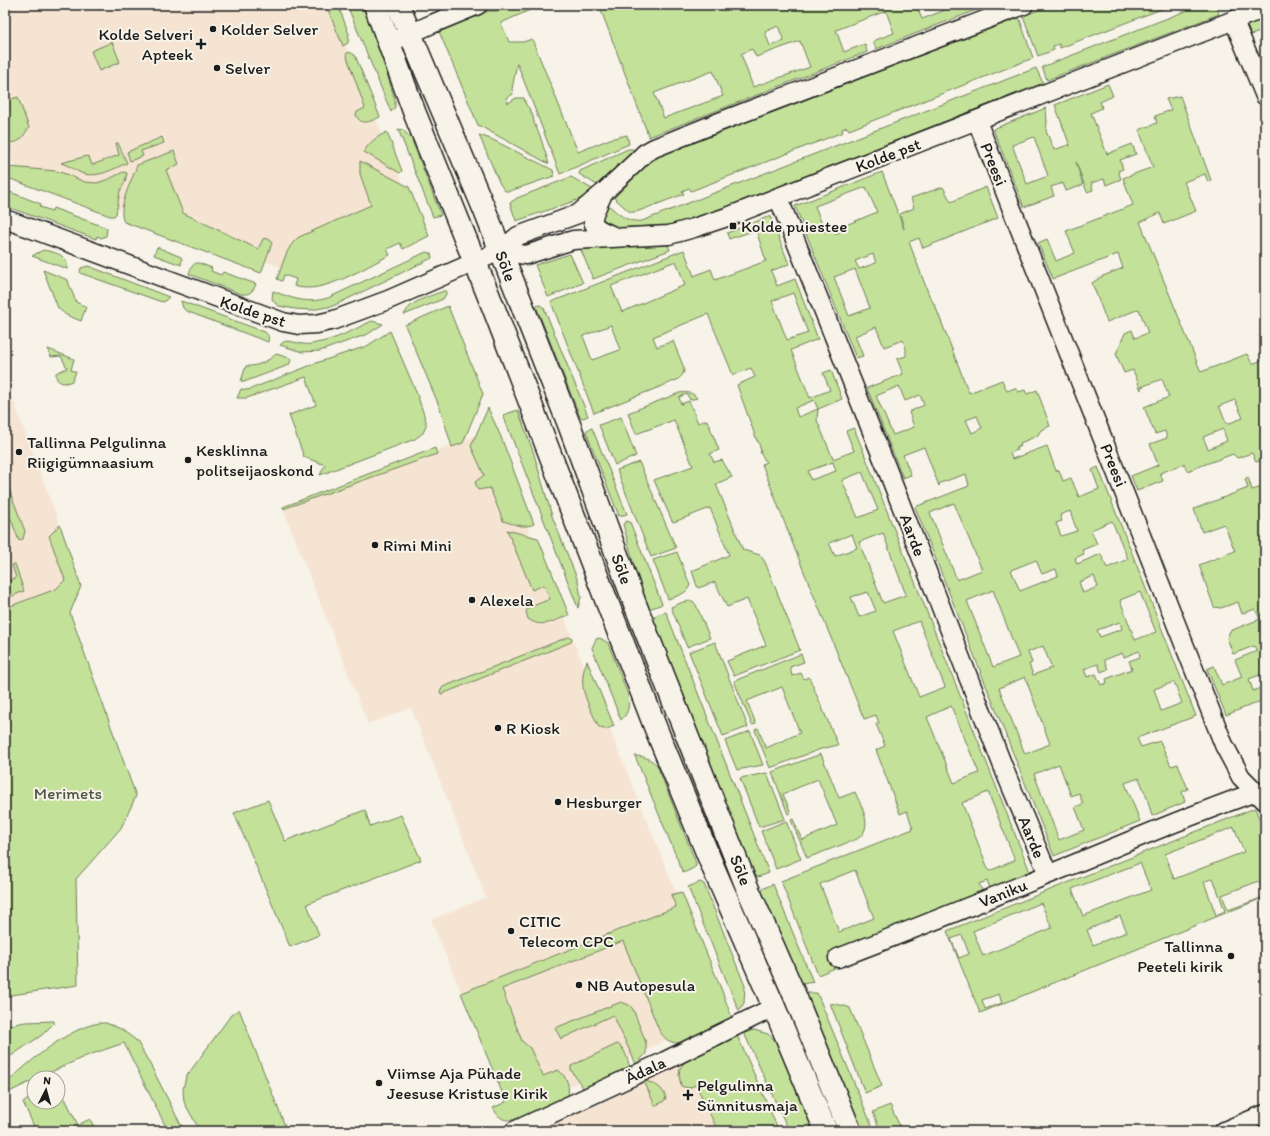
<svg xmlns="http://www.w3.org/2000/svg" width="1270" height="1136" font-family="Itim,sans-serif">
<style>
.built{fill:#f6e4d3}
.green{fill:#c3e199;stroke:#707e5a;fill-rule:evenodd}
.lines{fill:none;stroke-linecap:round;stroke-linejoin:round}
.minor-casing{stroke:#1c1c1c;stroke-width:21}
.major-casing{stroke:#1c1c1c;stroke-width:25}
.minor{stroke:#f7f3e8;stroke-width:18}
.major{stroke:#f7f3e8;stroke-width:22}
.poi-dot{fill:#1c1c1c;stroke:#f7f3e8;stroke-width:1.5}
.labels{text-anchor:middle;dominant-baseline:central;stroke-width:4;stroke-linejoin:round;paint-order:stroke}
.poi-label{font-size:17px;fill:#1c1c1c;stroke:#f7f3e8;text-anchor:start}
.street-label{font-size:17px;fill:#1c1c1c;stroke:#f7f3e8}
.park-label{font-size:17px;fill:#4e5742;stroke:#f7f3e8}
</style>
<rect width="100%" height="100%" fill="#f7f3e8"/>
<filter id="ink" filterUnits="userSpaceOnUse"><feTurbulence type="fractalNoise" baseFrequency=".025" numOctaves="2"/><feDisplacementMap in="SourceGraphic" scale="8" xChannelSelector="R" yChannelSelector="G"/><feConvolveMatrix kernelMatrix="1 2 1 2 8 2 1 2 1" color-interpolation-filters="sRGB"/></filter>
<g filter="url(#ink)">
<g class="built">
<polygon points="5,5 329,5 409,199 287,269 22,175 5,153"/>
<polygon points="5,379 60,525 49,536 65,580 56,589 5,608"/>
<polygon points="488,431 725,1012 515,1112 507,1102 431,920 486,897 411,708 368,724 283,509"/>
<polygon points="737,1035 779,1131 538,1131 688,1058"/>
</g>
<g class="green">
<polygon points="326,5 338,5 349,34 348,43 343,46"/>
<polygon points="347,5 366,5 395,100 395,107 391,112"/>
<polygon points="512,5 541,5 501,23 509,42 523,42 532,39 578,152 610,139 627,135 629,144 560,174 517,63 512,89 513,94 506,98 508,103 516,98 524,98 526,105 529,108 533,116 534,123 540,136 549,164 478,125 438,29 489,11 497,11"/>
<path d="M599 5H916L922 19 958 5H989L876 49 873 41 894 33 886 11 836 30 844 52 865 44 867 52 649 137ZM778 26 784 41 770 46 765 32ZM800 41 810 67 753 87 741 54 752 49 756 57ZM713 71 723 96 664 118 654 93Z"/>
<polygon points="1051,5 1172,5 1060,48 1059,44 1053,46 1054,50 1038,56 1023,16"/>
<polygon points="1201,5 1216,5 1219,14 1047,80 1042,67"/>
<polygon points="1265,16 1265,30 1248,36 1246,29 1247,25"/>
<polygon points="1019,17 1033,58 849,130 847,127 842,129 843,132 691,191 689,188 682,191 684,194 636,212 630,212 614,198 645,166 657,157"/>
<polygon points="112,42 120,62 99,71 91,51"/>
<path d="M349 52 355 55 380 117C371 121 361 127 356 115L357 112 365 108 346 54Z"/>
<path d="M1036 68 1043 83 687 222 673 225 613 228 605 224 601 217 607 204C618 213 626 223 642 221Z"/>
<path d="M1108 84 1113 96 1100 102 1102 108 1091 113 1107 154 1132 144 1136 154 1120 160 1123 169 1118 171 1121 179 1106 185 1104 179 1091 183 1093 190 1087 192 1076 162 1083 185 1066 191 1063 183 1051 187 1054 196 1024 207 993 129 1046 108 1047 122 1046 131 1054 150 1068 145 1070 146 1055 105ZM1034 137 1048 176 1027 184 1012 145Z"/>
<path d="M1180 96 1211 180 1208 182 1205 174 1184 182 1196 211 1164 224 1160 213 1140 222 1201 372 1247 354 1252 364 1265 359V459L1256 462 1252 453 1237 458 1233 454 1187 471 1184 464 1160 473 1163 481 1137 491 1131 476 1158 465 1150 444 1167 438 1165 431 1155 434 1144 407 1169 397 1162 379 1141 387V390L1133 370 1124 373 1116 354 1125 333 1132 330 1135 338 1148 333 1139 309 1107 322 1092 283 1103 276 1123 268 1118 254 1053 279 1038 243 1047 239 1056 261 1075 253 1066 231 1133 205 1123 178 1153 167 1139 130 1157 123 1155 116 1171 110 1166 99ZM1235 400 1243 418 1227 424 1219 406ZM1223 429 1227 441 1208 449 1203 437Z"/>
<path d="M18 97 29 128C20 139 22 144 5 142V101Z"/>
<polygon points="398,129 403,130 411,138 441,215 433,217"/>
<path d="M387 132 402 171 400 173 364 152C369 142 377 137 387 132Z"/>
<polygon points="479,135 491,139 553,170 554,176 510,191 505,191 500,184"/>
<polygon points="162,137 164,143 141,151 143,156 130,161 127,152"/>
<path d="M116 143H118L127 163C113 169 97 179 81 173 75 170 68 165 61 163L87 156 89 157 92 165 119 155Z"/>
<polygon points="628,149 633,149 634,151 597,185 579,174 580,171"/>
<path d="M174 151 179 164 166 170 183 213 258 249 263 239 266 238 270 240 272 243 261 273 124 222C116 208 133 179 137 165Z"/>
<path d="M360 161 409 187 429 236 403 249 400 243 387 249 390 255C365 267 322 296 294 286L296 279 284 275 282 281 277 279C283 265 286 246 299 237L371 205 360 174Z"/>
<polygon points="9,167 56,171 66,174 85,182 97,183 109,179 123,172 127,173 125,182 120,191 116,214 114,216 110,216 8,178 6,170"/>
<path d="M882 172 904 229 900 214 914 208 911 198 943 187 951 202 986 187 998 218 923 248 919 238 909 242 929 295 936 308 969 393 1002 380 1007 391 1015 388 1018 392 1025 390 1027 394 1037 390 1050 426 1041 430 1037 436 1020 443 1021 446 1016 448 1017 450 1010 453 1012 459 1047 446 1056 471 1059 470 1063 481 1071 478 1079 497 1099 489 1092 470 1098 467 1196 716 1137 738 1141 747 1160 741 1171 766 1178 764 1188 789 1182 792 1185 802 1152 816 1147 798 1139 778 1125 783 1140 821 1054 856 915 507 969 486 966 474 940 483 939 486 924 447 903 455 911 475 903 478 867 388 903 374 897 359 906 356V349L903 340 884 347 876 327 855 336 863 356 856 358 795 206ZM866 187 877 212 846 225 847 229 835 234 833 229 825 232 815 206ZM873 254 876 263 859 269 855 261ZM855 269 870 308 849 316 834 277ZM899 386 905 401 920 395 924 405 909 412 914 427 893 435 876 396ZM977 416 982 428 972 433 966 420ZM954 503 982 570 957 580 930 513ZM1070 511 1077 531 1061 536 1056 523 1062 521 1060 515ZM1112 521 1128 559 1107 568 1101 554 1077 564 1075 558 1084 554 1082 550 1097 544 1091 530ZM1036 560 1042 574 1056 569 1058 576 1020 591 1011 570ZM1094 576 1098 587 1083 593 1079 582ZM993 590 1019 657 993 667 967 601ZM1140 592 1156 632 1135 640 1120 600ZM1120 622 1122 629 1100 637 1097 630ZM1043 646 1052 668 1033 675 1029 664 1032 663 1028 652ZM1139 651 1140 657 1129 661 1132 669 1106 679 1107 683 1101 685 1096 674 1087 677 1084 669 1098 664 1101 672 1108 669 1104 660 1122 653 1124 657ZM1025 677 1050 744 1025 754 999 688ZM1174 682 1182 703 1161 711 1154 689ZM1059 764 1071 796 1079 793 1083 804 1075 807 1084 830 1059 840 1034 774Z"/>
<polygon points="571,177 594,190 580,199 516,221 510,203 517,198"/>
<polygon points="5,190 41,204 40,207 52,211 53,208 107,228 106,236 101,238 97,236 96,239 5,206"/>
<path d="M770 216 789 264 771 271 777 286 795 279 818 339 791 350 810 398 830 390 823 373 831 370 842 399 818 409 817 420 833 459 854 451 846 431 854 428 1030 872 1029 873 991 890 987 881 979 884 983 892 829 952 835 968 818 975 781 881 913 829 907 811 900 814 876 750 885 746 876 724 879 723 876 715 864 719 794 547 762 464 766 462 760 452 761 451 758 441H757L737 385 755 377 751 368 733 375 708 314 653 337 657 347 673 341 684 368C684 374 682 376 677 380L594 413 551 302 684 250 694 276 711 269 715 280 766 261 756 230 729 239 727 233ZM676 261 685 285 622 312 611 286ZM793 293 808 333 787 340 772 301ZM611 325 620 350 592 360 583 336ZM814 400 818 409 798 417 795 408ZM833 462 836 471 811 480 808 471ZM862 472 878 510 858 518 842 480ZM883 533 906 595 883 603 859 542ZM852 534 857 548 835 556 829 543ZM868 592 876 611 859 617 851 597ZM919 621 945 687 919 697 893 631ZM951 706 979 773 954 783 927 717ZM988 792 1015 860 989 871 962 803ZM855 870 874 918 839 932 820 884Z"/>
<polygon points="668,245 670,250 593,279 581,250 600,247"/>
<polygon points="157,247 181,257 182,259 181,265 154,255"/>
<path d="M43 250C55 252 69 255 67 269L32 256Z"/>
<path d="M426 252 431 253 432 258 333 306 311 310 295 309 279 306 275 303 272 299 273 291C294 299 306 304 328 298Z"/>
<polygon points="570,254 583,283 548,297 535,265"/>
<path d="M199 263 212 268 211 271 221 275 223 272 256 284C253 292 249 295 241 294L189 274C191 268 192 263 199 263Z"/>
<polygon points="88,266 91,267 169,297 164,302 159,301 80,273 81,268"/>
<polygon points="43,270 68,280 69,284 76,302 86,307 81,321 66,315 58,308"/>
<path d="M446 290V294L443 299 404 315C410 300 432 296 446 290Z"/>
<path d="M181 301 265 332C269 335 269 338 268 342L186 311 183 308Z"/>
<polygon points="540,305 544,308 588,416 583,418 580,417 536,306"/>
<polygon points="448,306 483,394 463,443 452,447 440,408 405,325"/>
<path d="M372 321 383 324 368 334 320 351 302 352 280 345C286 337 296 344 304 344 308 345 312 344 316 343 336 340 354 329 372 321Z"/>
<polygon points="390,331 417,394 426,421 426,426 423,433 415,439 320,475 325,465 304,457 289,415 316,405 306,377 247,398 237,398 241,389 248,390 319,362 367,346"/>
<path d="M48 349 74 359 71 370 76 372 72 381C64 385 55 383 56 373L67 368 61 356 51 357Z"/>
<path d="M276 354 290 358 291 360 289 365 244 382 241 381 246 366C257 367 268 361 276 354Z"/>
<path d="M679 393C686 392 693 392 697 398L690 400 687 394 679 397 681 404 689 401 698 423 707 420 719 450 710 454 714 462 722 460 732 477 716 484 743 550 760 555 765 562 800 650 734 676 727 661 766 645 747 599 727 607 715 582 698 588 697 586 692 571 729 555 710 508 674 522 672 521 654 480 693 466 674 420 636 434 628 413Z"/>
<path d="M488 408 501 437 534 524C524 529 514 524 503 521L490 488 478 490 475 482 484 475 471 446Z"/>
<polygon points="518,410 533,451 552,516 578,581 581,597 578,608 503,415"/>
<polygon points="621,417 636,456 615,465 599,425"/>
<polygon points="592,428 627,514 619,516 586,432 587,430"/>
<polygon points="435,448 437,454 283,509 283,507"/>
<polygon points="639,462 676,548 651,557 617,470"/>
<polygon points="1248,477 1252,490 1265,486 1265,673 1249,679 1253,691 1265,686 1265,701 1264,700 1226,715 1207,669 1214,666 1222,685 1242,677 1235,660 1257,651 1254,646 1233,654 1227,638 1230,631 1260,619 1255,609 1242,614 1238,602 1221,608 1214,607 1199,565 1235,551 1224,524 1202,532 1194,509 1248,488 1245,479"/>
<polygon points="5,479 25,531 23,539 19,541 5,503"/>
<polygon points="627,521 630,522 662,604 652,608 646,609 623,524"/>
<polygon points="60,525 81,586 70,613 136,796 121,828 76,879 78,985 5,996 5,608 56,589 65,580 49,536"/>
<path d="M507 530 538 538 569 615C554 621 542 629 528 619L526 611 528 608 550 599 544 585 532 590Z"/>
<path d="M677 552 690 585C687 594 677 596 668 599L653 560Z"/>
<polygon points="15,564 24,591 5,599 5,582 16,578 12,565"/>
<polygon points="688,601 693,601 696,605 710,638 687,647 671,607 683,602"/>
<polygon points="666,612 769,873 758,877 754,876 652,622 656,615"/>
<polygon points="568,637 572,638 572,640 569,643 442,694 441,694 440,691 443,687"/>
<path d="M600 638 608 643 628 695C630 705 628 714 621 720L592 648 596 639Z"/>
<polygon points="715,642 748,727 723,736 689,652"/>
<polygon points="801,654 804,662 790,667 792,676 801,673 804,679 809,677 838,745 821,749 770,768 755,730 758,728 766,748 800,733 782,687 747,701 756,724 752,725 734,681"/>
<path d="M587 661 614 726C607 729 604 731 598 726 588 702 576 687 587 661Z"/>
<polygon points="750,731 763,765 737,770 725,741"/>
<path d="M821 754 839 798 855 792C861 806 875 828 857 839L807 858 791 820 793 819 802 840 837 825 818 779 783 794 791 813 788 814 772 772Z"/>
<path d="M635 756C645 756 650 759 657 765L696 863V866L692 869 683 873Z"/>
<polygon points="767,773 785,819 759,827 740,778"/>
<polygon points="268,800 285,841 365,810 370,826 401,815 421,860 307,904 319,935 290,947 234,813"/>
<path d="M1255 808 1265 834V897L980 1013 947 931ZM1234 827 1244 852 1174 879 1165 854ZM1140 863 1151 890 1083 916 1072 889ZM1213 878 1225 911 1216 915 1204 882ZM1259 881 1264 897 1228 910 1222 895ZM1041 903 1052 928 983 956 973 931ZM1120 916 1127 932 1093 945 1087 930ZM962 935 969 954 959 958 951 939ZM999 994 1002 1003 985 1009 982 1000Z"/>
<polygon points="786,821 801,859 776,869 761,831"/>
<polygon points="700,882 704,884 745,986 744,1003 739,1011 688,887"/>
<polygon points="773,884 813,982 798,985 761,892 762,889"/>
<path d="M681 892 682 893 722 991 732 1018 679 1043C668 1043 664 1038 659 1030L623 941 502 989 522 1041 530 1048 543 1076 558 1070C567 1076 571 1088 567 1098 553 1104 517 1125 503 1119 498 1117 496 1112 493 1108L506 1102 461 993 676 907 671 895Z"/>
<polygon points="807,993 817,993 874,1131 857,1131 802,995"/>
<polygon points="621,1002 629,1005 633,1009 646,1043 646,1054 636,1064 613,1015 561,1039 555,1028"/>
<polygon points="830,1003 845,1006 850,1008 882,1086 865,1093"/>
<polygon points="239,1009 287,1131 200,1131 184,1102 183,1089 186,1077 231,1015"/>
<polygon points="54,1021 54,1023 42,1035 5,1060 5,1026 25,1022"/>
<path d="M100 1023H106L121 1029 137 1041 152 1068 184 1131H168L124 1043 86 1056 38 1078H34V1080L5 1094V1085C27 1063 69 1027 100 1023Z"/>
<polygon points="754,1030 768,1034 777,1042 817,1131 789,1131 744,1033"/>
<polygon points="737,1035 779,1131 718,1131 696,1085 688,1088 681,1086 679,1075 680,1068 688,1058"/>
<path d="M617 1044C625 1047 627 1059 630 1067L586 1088H583L571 1070V1066Z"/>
<path d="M644 1081C654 1083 663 1087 666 1098L664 1101 655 1106Z"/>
<polygon points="58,1084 78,1125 90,1119 96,1131 36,1131 23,1102 34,1097 34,1102 58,1102"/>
<polygon points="890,1105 902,1131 880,1131 873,1112"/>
</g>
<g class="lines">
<defs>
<g id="minor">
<polyline points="1234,21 1265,96"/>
<polyline points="398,39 432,24 478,5"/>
<polyline points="977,121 1224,745 1241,777 1265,801"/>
<path d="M602 196C589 223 587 225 616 237"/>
<polyline points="778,197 887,469 1008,779 1048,874"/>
<polyline points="5,219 283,322 299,325 317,324 334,320 388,300 500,251 518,236 578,214 603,193 637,161 645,153 654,148 719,122 1024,5"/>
<polyline points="500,251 526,255 573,240 669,235 694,228 730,216 1265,8"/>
<path d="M838 958C939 920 1038 879 1137 838 1176 822 1215 806 1256 792"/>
<polyline points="514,1131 661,1063 774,1007"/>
<polyline points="1224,1131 1265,1114"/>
</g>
<g id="major">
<polyline points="375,5 415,114 494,309 656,729 713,867 774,1007 826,1131"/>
<polyline points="398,5 485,211 570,427 635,604 747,887 795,996 850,1131"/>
</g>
</defs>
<use href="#minor" class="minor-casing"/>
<use href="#major" class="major-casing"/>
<use href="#minor" class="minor"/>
<use href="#major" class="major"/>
</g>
</g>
<g class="poi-dot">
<circle cx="213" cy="29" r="4"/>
<path d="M199 38h4v4h4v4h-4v4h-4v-4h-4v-4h4z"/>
<circle cx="217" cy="68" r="4"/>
<rect x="729" y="222" width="8" height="8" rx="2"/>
<circle cx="19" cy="452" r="4"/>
<circle cx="188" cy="460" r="4"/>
<circle cx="375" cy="545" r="4"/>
<circle cx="472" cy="600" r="4"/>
<circle cx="498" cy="728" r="4"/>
<circle cx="558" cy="802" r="4"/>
<circle cx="511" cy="931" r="4"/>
<circle cx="1231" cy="956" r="4"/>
<circle cx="579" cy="985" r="4"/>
<circle cx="379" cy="1083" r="4"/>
<path d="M686 1089h4v4h4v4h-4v4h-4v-4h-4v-4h4z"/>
</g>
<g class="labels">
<g class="poi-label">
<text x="221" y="29">Kolder Selver</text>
<text x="193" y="34" text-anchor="end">Kolde Selveri<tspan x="193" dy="20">Apteek</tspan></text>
<text x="225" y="68">Selver</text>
<text x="741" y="226">Kolde puiestee</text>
<text x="27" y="442">Tallinna Pelgulinna<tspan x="27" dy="20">Riigigümnaasium</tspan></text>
<text x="196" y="450">Kesklinna<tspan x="196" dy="20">politseijaoskond</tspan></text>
<text x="383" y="545">Rimi Mini</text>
<text x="480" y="600">Alexela</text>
<text x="506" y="728">R Kiosk</text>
<text x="566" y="802">Hesburger</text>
<text x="519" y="921">CITIC<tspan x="519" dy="20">Telecom CPC</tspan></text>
<text x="1223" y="946" text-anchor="end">Tallinna<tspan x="1223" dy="20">Peeteli kirik</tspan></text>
<text x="587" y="985">NB Autopesula</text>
<text x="387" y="1073">Viimse Aja Pühade<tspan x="387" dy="20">Jeesuse Kristuse Kirik</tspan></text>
<text x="697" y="1085">Pelgulinna<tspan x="697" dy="20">Sünnitusmaja</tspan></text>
</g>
<g class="street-label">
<text transform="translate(888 155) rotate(-21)">Kolde pst</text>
<text transform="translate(994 164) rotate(68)">Preesi</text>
<text transform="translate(506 266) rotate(69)">Sõle</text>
<text transform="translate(253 311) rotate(18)">Kolde pst</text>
<text transform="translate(1114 465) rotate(68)">Preesi</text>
<text transform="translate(913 535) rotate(69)">Aarde</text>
<text transform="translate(622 569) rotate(70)">Sõle</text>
<text transform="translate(1032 837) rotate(67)">Aarde</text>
<text transform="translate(741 870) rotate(68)">Sõle</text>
<text transform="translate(1003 893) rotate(-22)">Vaniku</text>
<text transform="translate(645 1070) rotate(-25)">Ädala</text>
</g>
<g class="park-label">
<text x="68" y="793">Merimets</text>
</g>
</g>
<rect width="1270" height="1136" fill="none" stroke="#f7f3e8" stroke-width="20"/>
<rect x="10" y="10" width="1250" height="1116" fill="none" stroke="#1c1c1c" stroke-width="1.5" filter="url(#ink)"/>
<g transform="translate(46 1090) rotate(6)"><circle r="19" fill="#f7f3e8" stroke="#9f9d96"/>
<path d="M0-3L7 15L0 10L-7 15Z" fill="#1c1c1c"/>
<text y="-6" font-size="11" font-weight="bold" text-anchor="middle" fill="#1c1c1c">N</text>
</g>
</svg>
